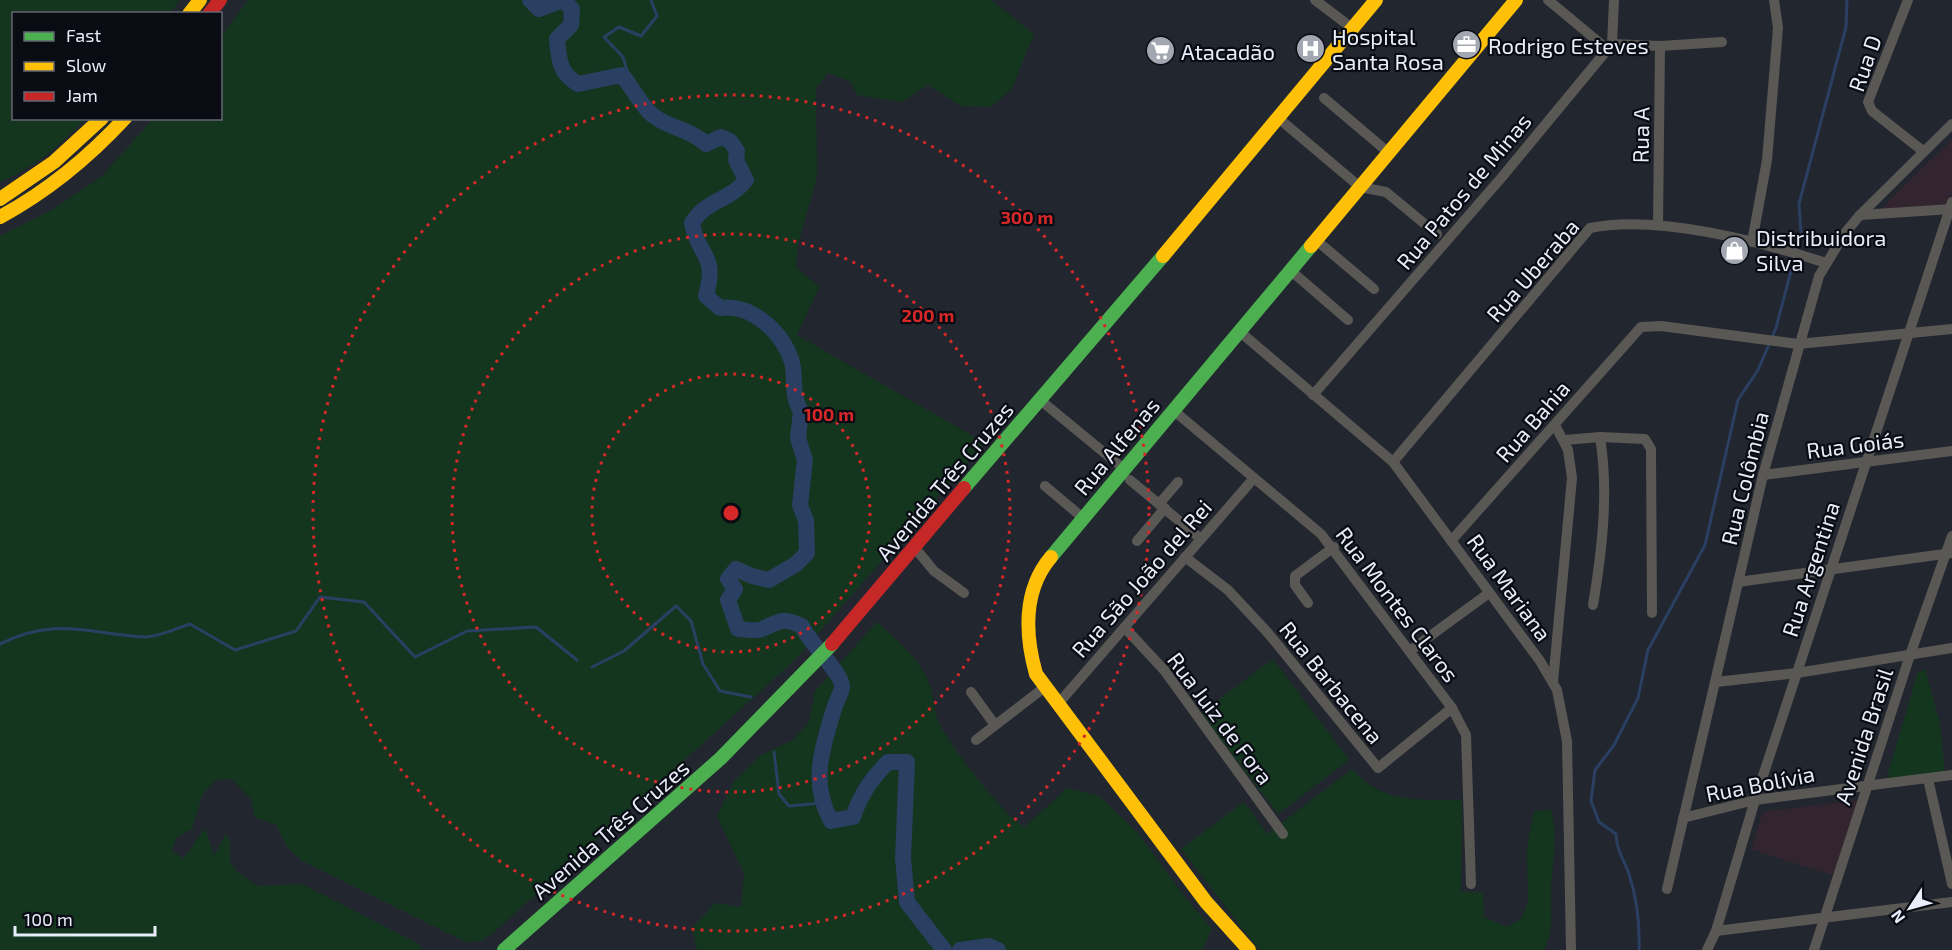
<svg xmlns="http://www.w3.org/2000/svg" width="1952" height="950" font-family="'Exo 2',sans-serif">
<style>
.education{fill:#32252f}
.green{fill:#14361f}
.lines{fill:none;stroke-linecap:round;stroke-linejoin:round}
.stream{stroke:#2a3f61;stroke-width:3}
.river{stroke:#2a3f61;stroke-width:16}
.street{stroke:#5a5855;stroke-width:10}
.fast{stroke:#4caf50;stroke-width:14}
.slow{stroke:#ffc107;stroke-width:14}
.jam{stroke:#c62828;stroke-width:14}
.ring{fill:none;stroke:#d62828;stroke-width:3;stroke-dasharray:3 6}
.labels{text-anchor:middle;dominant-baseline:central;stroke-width:4.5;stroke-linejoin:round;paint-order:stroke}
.poi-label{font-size:22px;fill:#e8edf9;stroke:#0a0c14;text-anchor:start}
.street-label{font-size:22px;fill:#e8edf9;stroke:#0a0c14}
.centre{fill:#d62828;stroke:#0a0c14;stroke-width:3}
.ring-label{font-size:18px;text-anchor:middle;font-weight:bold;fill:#d62828;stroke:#0a0c14;stroke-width:4.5;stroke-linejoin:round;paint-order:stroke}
</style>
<rect width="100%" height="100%" fill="#22262f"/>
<g class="education">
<polygon points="1952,140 1952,190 1948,204 1883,209 1890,199"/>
<polygon points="1858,800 1835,876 1751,849 1763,812"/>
</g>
<g class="green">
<path d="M0 0H180L170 13 14 14V118L85 119C61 145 33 168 0 182Z"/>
<path d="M248 0H991L1034 34 1012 88 991 107 961 106 928 85 902 102 857 95 851 82 828 73 816 88 817 177 798 245 796 267 819 287 797 335 985 443 795 660 493 933 481 941 466 942 302 861 287 847 276 825 254 817 251 799 232 779 215 780 202 796 192 829 176 838 172 851 183 858C193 849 195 838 206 829L214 856 226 833 230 841V861L235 870 257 886 302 884 417 943 423 950H0V236L50 211 102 176 153 119 220 118 221 37Z"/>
<path d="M877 622C896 639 918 657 928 681 934 693 933 708 938 721 948 743 1005 818 1025 827L1067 788 1099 796 1138 833 1184 896 1212 929 1202 950H697L692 928 715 903 741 907 744 874 717 816 734 781 761 755 793 740 809 722 815 691Z"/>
<polygon points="1273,659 1349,760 1278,814 1201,713"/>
<polygon points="1925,669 1940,724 1945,771 1886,780 1918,672"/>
<path d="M1352 769C1384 805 1418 799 1462 800L1461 892H1483L1484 917 1507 927 1522 918 1528 901 1527 848 1534 811 1551 810C1558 835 1553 861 1551 885 1550 909 1555 928 1544 950H1259L1181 849 1244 802 1267 834Z"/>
</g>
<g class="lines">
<g class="stream">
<polyline points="632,87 623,57 604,37 619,27 641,36 657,16 651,0"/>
<path d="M0 644C56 616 89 634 145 637 159 637 177 628 190 624L235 650 296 631 320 597 364 602 415 657 467 631 536 627 577 660"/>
<polyline points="592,667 624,651 676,606 691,621 703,664 720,691 751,697"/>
<polyline points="774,752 779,794 789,806 821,803"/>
<path d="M1639 950C1640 925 1637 899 1629 874 1624 860 1616 849 1616 834L1599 822 1591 801 1595 770 1614 745 1638 698 1648 650 1705 545 1738 400 1758 370 1776 328 1801 233 1799 204 1846 27 1847 0"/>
</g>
<g class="river">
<path d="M530 0 539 9 563 0 572 9 571 25 557 39C559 60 559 73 578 84L622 75C633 88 642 108 655 117 672 129 692 130 706 144L721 137 730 141 737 151 736 160 746 180C730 201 707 199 692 223 698 258 718 252 706 296L720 308C752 303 783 333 792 362 796 379 791 397 801 411L798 438 805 460 800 505 806 521 807 553 796 564 769 580 752 576 736 569 728 579 735 589 728 600 738 629C745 629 755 632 762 629 781 622 780 616 802 626 810 644 843 674 842 687 841 694 836 702 834 709 822 748 810 783 831 821L853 817C861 794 871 779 888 762H907L903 858 907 902 944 950"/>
<polyline points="960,950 989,946 998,950"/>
</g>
<g class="street">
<polyline points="1315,0 1352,28"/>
<polyline points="1548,0 1607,49"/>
<polyline points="1908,0 1868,102 1872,111 1923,151"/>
<polyline points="1612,44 1660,46 1722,42"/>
<polyline points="1324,98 1389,153"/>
<polyline points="1277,117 1360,187 1386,192 1437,234"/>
<polyline points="1860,215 1952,209"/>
<polyline points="1658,225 1660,46"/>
<polyline points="1316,240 1374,289"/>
<polyline points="1752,242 1767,160 1778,28 1774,0"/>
<polyline points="1290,270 1348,320"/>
<polyline points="1239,331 1393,462 1540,661 1557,690 1567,741 1571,950"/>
<polyline points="1313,395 1502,177 1612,44 1614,0"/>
<polyline points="1039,399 1124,469"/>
<polyline points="1173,410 1321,534 1452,708 1466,735 1471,884"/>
<polyline points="1600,437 1645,439 1651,449 1652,613"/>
<path d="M1565 440 1600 437C1609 492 1602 551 1593 605"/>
<path d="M1393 462 1590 228C1657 214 1762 242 1826 263"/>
<polyline points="1763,475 1952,451"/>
<polyline points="1130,480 1201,539"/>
<polyline points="1045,486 1083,518"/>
<polyline points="1159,504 1178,482"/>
<polyline points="1137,541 1165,508"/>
<polyline points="1451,541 1641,327 1661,326 1798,344 1952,329"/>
<polyline points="915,548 934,571 964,593"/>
<polyline points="1185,557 1228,590 1268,633 1378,768 1452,708"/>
<polyline points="1738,582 1952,553"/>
<polyline points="1308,603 1295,585 1295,576 1334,547"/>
<polyline points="1125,628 1164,670 1283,834"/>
<polyline points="1411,650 1489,593"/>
<polyline points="1553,682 1572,478 1568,450 1555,425"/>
<polyline points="1716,682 1797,673 1952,648"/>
<polyline points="971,692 995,725"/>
<polyline points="1058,704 1254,478"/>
<polyline points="976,740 1045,687"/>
<polyline points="1928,779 1952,884"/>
<polyline points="1683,818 1755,800 1952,775"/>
<polyline points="1667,889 1763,475 1819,276 1845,233 1860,215 1952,124"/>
<polyline points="1716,931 1952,902"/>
<polyline points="1707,950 1716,931 1755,800 1952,202"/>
<polyline points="1814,950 1910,655 1952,536"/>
</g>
<g class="fast">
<polyline points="964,488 1163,256"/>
<polyline points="1051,557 1311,246"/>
<polyline points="504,950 721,758 832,644"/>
</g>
<g class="slow">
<polyline points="189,14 200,0"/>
<polyline points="0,199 54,162 102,118"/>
<path d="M0 217C48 191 88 158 125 118"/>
<polyline points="1311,246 1516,0"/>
<polyline points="1163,256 1376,0"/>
<path d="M1051 557C1023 590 1025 635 1036 674L1206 902 1249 950"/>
</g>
<g class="jam">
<polyline points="209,14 220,0"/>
<polyline points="832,644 964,488"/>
</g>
</g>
<g class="ring">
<circle cx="731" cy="513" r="139"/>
<circle cx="731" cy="513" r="279"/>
<circle cx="731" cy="513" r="418"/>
</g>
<defs>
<symbol id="office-disc" viewBox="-11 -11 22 22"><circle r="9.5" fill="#a3a7b2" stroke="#0a0c14"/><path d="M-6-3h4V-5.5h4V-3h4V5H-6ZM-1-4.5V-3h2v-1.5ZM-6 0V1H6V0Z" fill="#fff"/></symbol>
<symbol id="hospital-disc" viewBox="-11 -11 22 22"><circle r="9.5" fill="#a3a7b2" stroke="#0a0c14"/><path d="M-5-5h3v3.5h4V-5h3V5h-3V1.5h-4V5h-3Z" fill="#fff"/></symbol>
<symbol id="supermarket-disc" viewBox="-11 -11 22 22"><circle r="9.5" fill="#a3a7b2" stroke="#0a0c14"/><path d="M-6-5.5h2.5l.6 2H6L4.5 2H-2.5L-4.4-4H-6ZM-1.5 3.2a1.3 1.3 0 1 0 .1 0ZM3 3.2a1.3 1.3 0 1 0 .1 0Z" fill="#fff"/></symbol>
<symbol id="shop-disc" viewBox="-11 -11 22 22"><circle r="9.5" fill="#a3a7b2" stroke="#0a0c14"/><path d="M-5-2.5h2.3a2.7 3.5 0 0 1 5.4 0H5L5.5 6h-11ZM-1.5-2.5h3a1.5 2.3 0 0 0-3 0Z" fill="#fff"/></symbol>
</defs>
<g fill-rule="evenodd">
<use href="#office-disc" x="1450" y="28" width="33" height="33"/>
<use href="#hospital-disc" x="1294" y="32" width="33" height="33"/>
<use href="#supermarket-disc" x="1144" y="34" width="33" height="33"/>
<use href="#shop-disc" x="1718" y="234" width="33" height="33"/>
</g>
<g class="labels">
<g class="poi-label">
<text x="1332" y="36">Hospital<tspan x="1332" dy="25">Santa Rosa</tspan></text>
<text x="1488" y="45">Rodrigo Esteves</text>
<text x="1181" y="51">Atacadão</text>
<text x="1756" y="237">Distribuidora<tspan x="1756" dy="25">Silva</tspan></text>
</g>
<g class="street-label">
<text transform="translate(1864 63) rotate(-71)">Rua D</text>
<text transform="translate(1640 135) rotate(-89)">Rua A</text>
<text transform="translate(1463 191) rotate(-50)">Rua Patos de Minas</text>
<text transform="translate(1532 270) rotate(-49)">Rua Uberaba</text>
<text transform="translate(1532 421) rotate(-49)">Rua Bahia</text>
<text transform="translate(1855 444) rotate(-7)">Rua Goiás</text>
<text transform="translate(1116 446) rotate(-50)">Rua Alfenas</text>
<text transform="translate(1744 478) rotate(-76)">Rua Colômbia</text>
<text transform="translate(944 481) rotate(-50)">Avenida Três Cruzes</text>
<text transform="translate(1810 569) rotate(-72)">Rua Argentina</text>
<text transform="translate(1141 578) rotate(-49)">Rua São João del Rei</text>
<text transform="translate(1510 587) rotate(54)">Rua Mariana</text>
<text transform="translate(1398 604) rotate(53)">Rua Montes Claros</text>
<text transform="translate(1332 682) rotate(51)">Rua Barbacena</text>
<text transform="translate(1221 718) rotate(53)">Rua Juiz de Fora</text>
<text transform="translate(1863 736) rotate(-72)">Avenida Brasil</text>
<text transform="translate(1760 783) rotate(-11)">Rua Bolívia</text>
<text transform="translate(610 829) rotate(-41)">Avenida Três Cruzes</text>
</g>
</g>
<circle cx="731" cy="513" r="9" class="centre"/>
<g class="ring-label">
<text x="1027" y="224">300 m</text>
<text x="928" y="322">200 m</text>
<text x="829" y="421">100 m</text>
</g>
<rect x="12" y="12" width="210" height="108" fill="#0a0c14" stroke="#636670" stroke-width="1.5"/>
<rect x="24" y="32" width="30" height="9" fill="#4caf50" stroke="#636670" stroke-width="1.5"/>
<text x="66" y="42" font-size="18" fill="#e8edf9">Fast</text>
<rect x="24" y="62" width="30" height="9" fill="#ffc107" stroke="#636670" stroke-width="1.5"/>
<text x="66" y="72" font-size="18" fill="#e8edf9">Slow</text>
<rect x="24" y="92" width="30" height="9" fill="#c62828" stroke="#636670" stroke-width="1.5"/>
<text x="66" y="102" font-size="18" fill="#e8edf9">Jam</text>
<g transform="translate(1910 908) rotate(234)" stroke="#0a0c14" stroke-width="4.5" paint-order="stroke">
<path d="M0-4.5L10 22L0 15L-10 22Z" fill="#e8edf9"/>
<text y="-9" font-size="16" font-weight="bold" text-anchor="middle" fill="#e8edf9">N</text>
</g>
<path d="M15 926v9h140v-9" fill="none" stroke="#e8edf9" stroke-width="3"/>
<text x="24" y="926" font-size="18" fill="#e8edf9" stroke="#0a0c14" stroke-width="4.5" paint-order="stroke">100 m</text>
</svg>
